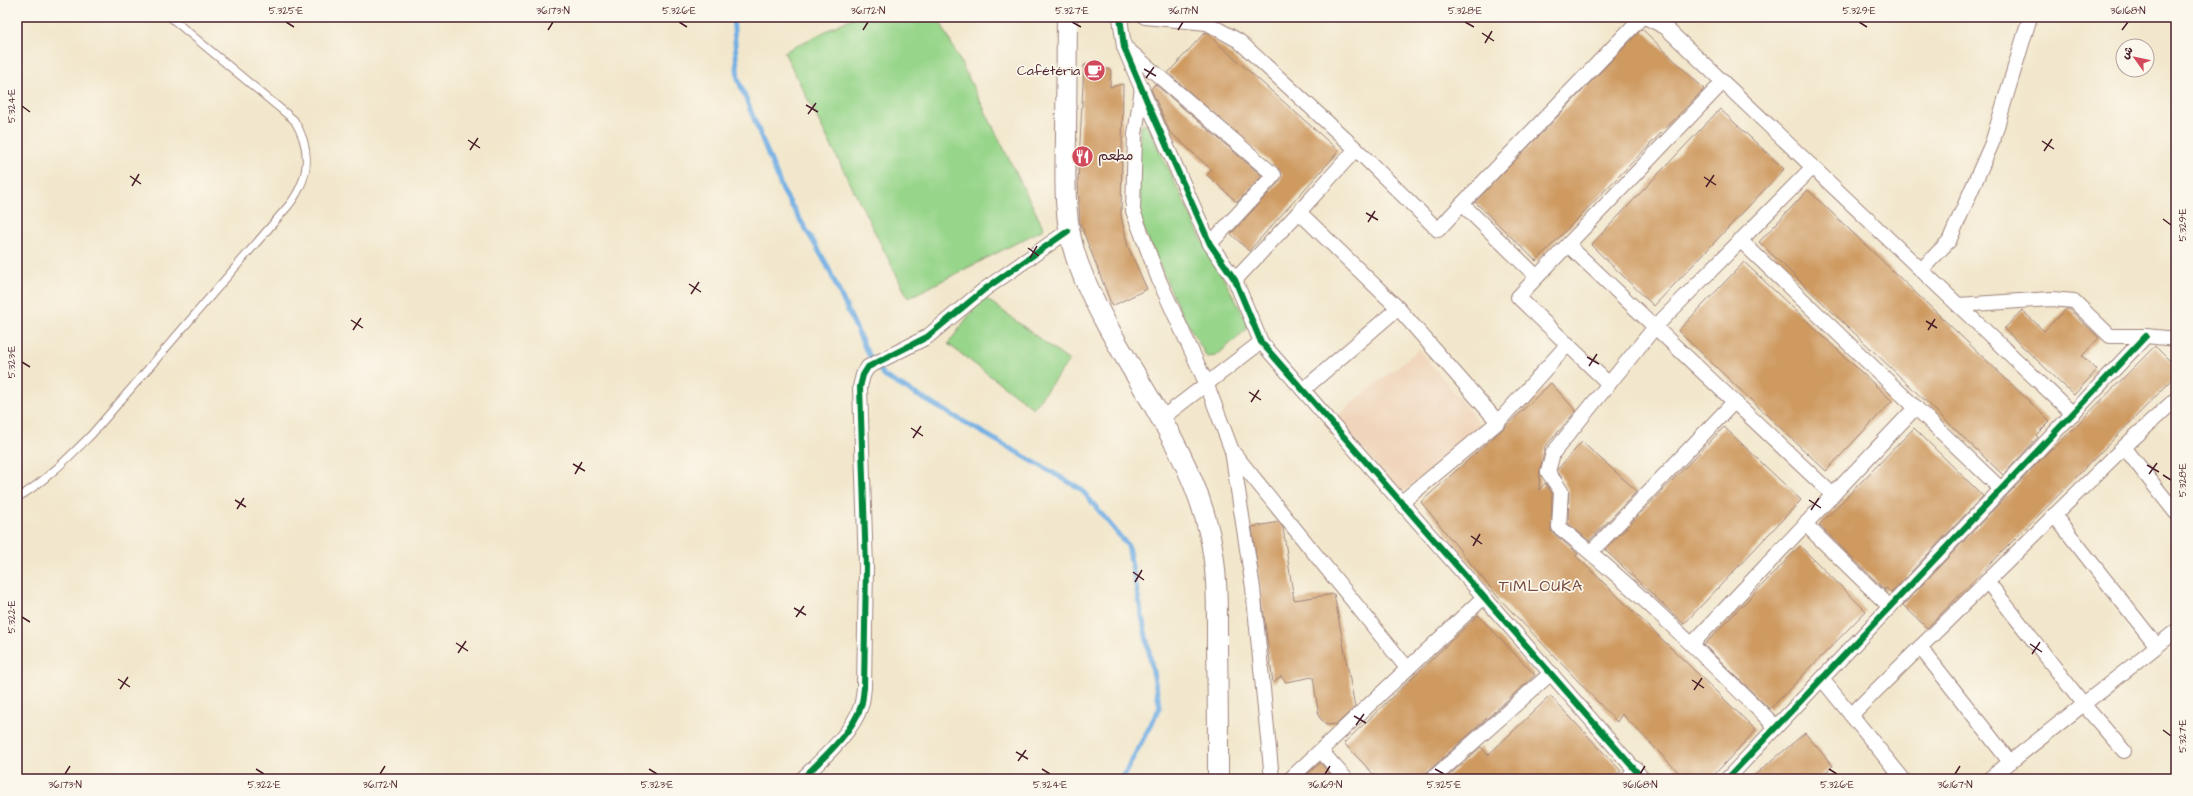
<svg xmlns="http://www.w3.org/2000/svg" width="2193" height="796" font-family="'Architects Daughter','Playpen Sans Arabic',sans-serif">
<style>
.built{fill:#f0d5bc}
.green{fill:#97d58a;stroke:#707a5a}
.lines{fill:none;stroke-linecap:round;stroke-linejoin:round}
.stream{stroke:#71aee3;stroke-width:5}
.building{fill:#ce9a60}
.lane-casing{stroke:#9e837c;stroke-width:9}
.street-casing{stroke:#9e837c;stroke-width:16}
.secondary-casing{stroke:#9e837c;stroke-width:22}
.lane{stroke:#fff;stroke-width:7}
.street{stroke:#fff;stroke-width:14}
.secondary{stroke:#fff;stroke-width:20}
.cycleway-casing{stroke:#fbf7ec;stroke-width:8}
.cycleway{stroke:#00873e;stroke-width:6}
.ticks{fill:none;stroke:#4a1f2b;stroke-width:1.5}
.labels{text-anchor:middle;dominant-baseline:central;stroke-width:3.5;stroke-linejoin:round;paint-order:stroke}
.poi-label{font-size:14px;fill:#4a1f2b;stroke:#fbf7ec;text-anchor:end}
.quarter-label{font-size:16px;letter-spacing:1px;fill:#784a3e;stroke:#fbf7ec}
.neatline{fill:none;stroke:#4a1f2b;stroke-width:1.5}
.ticks-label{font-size:10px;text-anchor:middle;fill:#4a1f2b}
</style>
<rect width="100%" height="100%" fill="#fbf7ec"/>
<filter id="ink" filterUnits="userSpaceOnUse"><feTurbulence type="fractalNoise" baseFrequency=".025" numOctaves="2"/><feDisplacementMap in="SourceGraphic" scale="8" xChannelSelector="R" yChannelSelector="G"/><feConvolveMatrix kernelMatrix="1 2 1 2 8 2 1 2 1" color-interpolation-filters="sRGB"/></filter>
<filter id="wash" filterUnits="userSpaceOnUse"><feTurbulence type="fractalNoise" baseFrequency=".012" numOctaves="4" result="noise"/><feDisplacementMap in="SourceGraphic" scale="16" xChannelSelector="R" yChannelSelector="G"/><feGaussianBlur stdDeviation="0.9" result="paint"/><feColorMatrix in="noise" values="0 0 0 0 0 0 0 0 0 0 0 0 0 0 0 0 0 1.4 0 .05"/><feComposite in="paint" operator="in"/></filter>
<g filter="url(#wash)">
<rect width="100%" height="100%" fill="#f2e7cc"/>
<polygon class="built" points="1419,349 1482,427 1400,494 1337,416"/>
<g class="green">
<polygon points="854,17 938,17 1044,229 908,298 784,52"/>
<polygon points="1144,124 1147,124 1150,130 1200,236 1247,321 1247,329 1216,356 1207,357 1180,311 1137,214 1140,127"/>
<polygon points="983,296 1069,361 1033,408 948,344"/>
</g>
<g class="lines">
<polyline class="stream" points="733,17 738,79 783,191 826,263 867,352 884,376 1081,489 1128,546 1160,707 1122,779"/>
</g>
<g id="blocks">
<g class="building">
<polygon points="1642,29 1704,89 1536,261 1475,202"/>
<polygon points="1205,32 1339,151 1249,251 1231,234 1280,181 1282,173 1168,73"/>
<polygon points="1084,65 1111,70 1110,87 1123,84 1121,216 1128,247 1147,289 1112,306 1080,223 1078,181"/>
<polygon points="1155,84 1262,176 1237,202 1207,175 1212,170 1170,132 1151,89"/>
<polygon points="1720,109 1784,169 1654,306 1591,245"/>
<polygon points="1808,190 2050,421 2036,435 2038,437 2003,475 1759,242"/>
<polygon points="1744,262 1892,401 1826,471 1678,331"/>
<polygon points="2066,309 2069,309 2099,338 2082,356 2097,370 2074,395 2004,329 2022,310 2044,331"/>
<polygon points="2155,346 2176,367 2176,376 1927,628 1903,605 2051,449 2052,450"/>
<polygon points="1551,383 1576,411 1545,447 1540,470 1539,490 1545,483 1552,493 1551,531 1578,554 1576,556 1756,730 1710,779 1685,779 1622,714 1617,722 1497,596 1421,502 1504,428"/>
<polygon points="1724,427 1801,500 1684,624 1605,550"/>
<polygon points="1914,428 1983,496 1891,593 1886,588 1885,590 1819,525"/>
<polygon points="1582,442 1637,491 1589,541 1568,523 1569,491 1557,470"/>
<polygon points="1279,522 1283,528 1294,600 1334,594 1355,707 1337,724 1327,725 1319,717 1313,677 1286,682 1281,676 1273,683 1252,527"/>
<polygon points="1800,546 1866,611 1770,709 1704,645"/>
<polygon points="1478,615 1535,675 1426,773 1424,779 1378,779 1344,743"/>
<polygon points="1550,696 1621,771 1612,779 1445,779 1481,747 1488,755"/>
<polygon points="1805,733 1833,766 1817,779 1750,779"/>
<polygon points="1320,763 1335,779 1302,779"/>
</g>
</g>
</g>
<g filter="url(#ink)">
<use href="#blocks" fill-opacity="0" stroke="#9e837c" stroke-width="1"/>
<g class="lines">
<defs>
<path id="lane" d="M17 498C45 482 69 457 92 434L289 205C310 178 312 149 294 120L170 17"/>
<g id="street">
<polyline points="1120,17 1124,47 1152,113 1210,244 1235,280 1261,342 1643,779"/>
<polyline points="1145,17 1207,23 1239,41 1356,149"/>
<polyline points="1645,17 1665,27 2073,414"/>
<polyline points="1126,48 1274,175 1210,244"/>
<polyline points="1142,88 1135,134 1133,211 1159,280 1207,385 1232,451 1253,588 1272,779"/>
<polyline points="1299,212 1398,308"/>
<polyline points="1740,240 2001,489"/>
<polyline points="1568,245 1833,495"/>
<polyline points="1921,270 1949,241 1992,143 2030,17"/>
<polyline points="1537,277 1723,82"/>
<polyline points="1235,280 1299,212 1356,149 1438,230 1462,204"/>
<polyline points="1958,305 2052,299 2074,301 2110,336 2146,336 2176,339"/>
<polyline points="1609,384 1518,297 1537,277 1462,204 1642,17"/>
<polyline points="1303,390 1398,308 1498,422"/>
<polyline points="1162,418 1261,342"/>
<polyline points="2124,447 2176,513"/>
<polyline points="1232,451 1407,668"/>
<polyline points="1402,502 1498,422 1568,344"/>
<polyline points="2054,515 2157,646"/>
<polyline points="1805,524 1890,607"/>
<polyline points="1591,552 1734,402"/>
<polyline points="1987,581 2084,705 2124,751"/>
<polyline points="1692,644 1916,407"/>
<polyline points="1920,647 2010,762"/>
<polyline points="1822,679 1903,779"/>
<polyline points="1851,715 2124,447 2176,399"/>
<path d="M1776 727C1706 658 1636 588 1559 527L1561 491 1548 472 1553 453 1655 327 1813 167"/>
<polyline points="1321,751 1346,779"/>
<path d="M802 779C821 760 853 732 861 706 863 700 863 694 864 688L866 567 860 387 863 375 868 367 927 337 985 289 1068 231"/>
<polyline points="1290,779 1484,597"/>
<polyline points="1432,779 1551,673"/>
<polyline points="1627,779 1636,769"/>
<polyline points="1727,779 2146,336"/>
<polyline points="1989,779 2176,631"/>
</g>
<path id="secondary" d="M1067 17C1067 57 1066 97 1066 137 1065 179 1063 223 1078 263 1113 357 1186 433 1209 532 1218 570 1217 608 1217 647 1218 691 1218 735 1218 779"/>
</defs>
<use href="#lane" class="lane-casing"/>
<use href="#street" class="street-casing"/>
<use href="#secondary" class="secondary-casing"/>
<use href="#lane" class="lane"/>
<use href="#street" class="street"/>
<use href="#secondary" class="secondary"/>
<defs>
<g id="cycleway">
<polyline points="1120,17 1124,47 1152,113 1210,244 1235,280 1261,342 1643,779"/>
<path d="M802 779C821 760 853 732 861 706 863 700 863 694 864 688L866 567 860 387 863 375 868 367 927 337 985 289 1068 231"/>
<polyline points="1727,779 2146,336"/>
</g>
</defs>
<use href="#cycleway" class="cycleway-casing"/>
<use href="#cycleway" class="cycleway"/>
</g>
</g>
<path class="ticks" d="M286 22 294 27M679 22 687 27M1072 22 1081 27M1465 22 1474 27M1859 22 1867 27M548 30 553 22M863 30 868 22M1178 30 1183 22M2122 30 2128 22M1482 33 1494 41M1485 43 1492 31M1144 69 1156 76M1146 78 1154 67M806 105 818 112M22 106 30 112M808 114 816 103M468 140 480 148M2042 141 2054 149M470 150 478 138M2044 151 2052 139M130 176 141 184M1704 177 1716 185M132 186 139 174M1706 187 1714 175M1366 213 1378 220M2163 219 2171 225M1368 222 1375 211M1028 248 1039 256M1030 258 1037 246M689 284 701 292M691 294 699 282M351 320 363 328M1926 321 1937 328M353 330 361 318M1928 330 1935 319M1587 357 1599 364M22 362 30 367M1589 366 1597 354M1249 392 1261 400M1251 402 1259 390M911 428 923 436M913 438 921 426M573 464 585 471M2147 465 2159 472M575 474 582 462M2149 474 2157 463M2163 475 2171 480M235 500 246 507M1809 500 1821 508M237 509 244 498M1811 510 1819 498M1471 536 1482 544M1473 546 1480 534M1133 572 1144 580M1135 582 1142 570M794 608 806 615M22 617 30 622M796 617 804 606M456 643 468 651M2030 644 2042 652M458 653 466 641M2032 654 2040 642M118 679 130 687M1692 680 1704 688M120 689 128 677M1694 690 1702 678M1354 716 1366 723M1356 725 1364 714M2163 730 2171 736M1016 752 1028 759M1018 761 1026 750M256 769 264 774M649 769 657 774M1042 769 1050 774M1435 769 1444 774M1829 769 1837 774M65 774 70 766M380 774 385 766M1325 774 1330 766M1640 774 1645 766M1955 774 1960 766"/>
<defs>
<symbol id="cafe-disc" viewBox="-11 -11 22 22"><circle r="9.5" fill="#d1495b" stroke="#fbf7ec"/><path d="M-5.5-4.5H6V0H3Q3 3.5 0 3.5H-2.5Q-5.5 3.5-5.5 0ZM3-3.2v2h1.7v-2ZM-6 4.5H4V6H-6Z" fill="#fff"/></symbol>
<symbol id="restaurant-disc" viewBox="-11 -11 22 22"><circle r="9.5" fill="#d1495b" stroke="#fbf7ec"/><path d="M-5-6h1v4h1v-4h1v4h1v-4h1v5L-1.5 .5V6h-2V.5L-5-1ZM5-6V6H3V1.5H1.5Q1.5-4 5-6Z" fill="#fff"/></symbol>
</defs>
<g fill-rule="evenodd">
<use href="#cafe-disc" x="1082" y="58" width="25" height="25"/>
<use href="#restaurant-disc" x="1070" y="144" width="25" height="25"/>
</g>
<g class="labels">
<g class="poi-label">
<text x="1080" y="71">Cafétéria</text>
<text x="1098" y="156" text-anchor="start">مطعم</text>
</g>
<g class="quarter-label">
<text x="1541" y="586">TIMLOUKA</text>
</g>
</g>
<rect width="2193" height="796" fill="none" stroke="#fbf7ec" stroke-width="44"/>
<g transform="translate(2135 58) rotate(303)"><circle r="19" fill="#fbf7ec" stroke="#b4a19f"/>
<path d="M0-3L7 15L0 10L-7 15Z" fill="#d1495b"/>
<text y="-6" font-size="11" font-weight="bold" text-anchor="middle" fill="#4a1f2b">ش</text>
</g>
<rect x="22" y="22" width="2149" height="752" class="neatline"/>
<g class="ticks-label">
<text x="286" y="14">5.325°E</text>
<text x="553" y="14">36.173°N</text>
<text x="679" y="14">5.326°E</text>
<text x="868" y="14">36.172°N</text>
<text x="1072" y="14">5.327°E</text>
<text x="1183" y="14">36.171°N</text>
<text x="1465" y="14">5.328°E</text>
<text x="1859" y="14">5.329°E</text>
<text x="2128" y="14">36.168°N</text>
<text transform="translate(11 106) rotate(-90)" y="4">5.324°E</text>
<text transform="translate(2182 225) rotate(-90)" y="4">5.329°E</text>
<text transform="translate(11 362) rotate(-90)" y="4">5.323°E</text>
<text transform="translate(2182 480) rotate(-90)" y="4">5.328°E</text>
<text transform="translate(11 617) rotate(-90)" y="4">5.322°E</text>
<text transform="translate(2182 736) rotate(-90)" y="4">5.327°E</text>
<text x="65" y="788">36.173°N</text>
<text x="264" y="788">5.322°E</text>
<text x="380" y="788">36.172°N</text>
<text x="657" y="788">5.323°E</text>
<text x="1050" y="788">5.324°E</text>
<text x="1325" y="788">36.169°N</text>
<text x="1444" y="788">5.325°E</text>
<text x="1640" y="788">36.168°N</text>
<text x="1837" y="788">5.326°E</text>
<text x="1955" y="788">36.167°N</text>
</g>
</svg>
